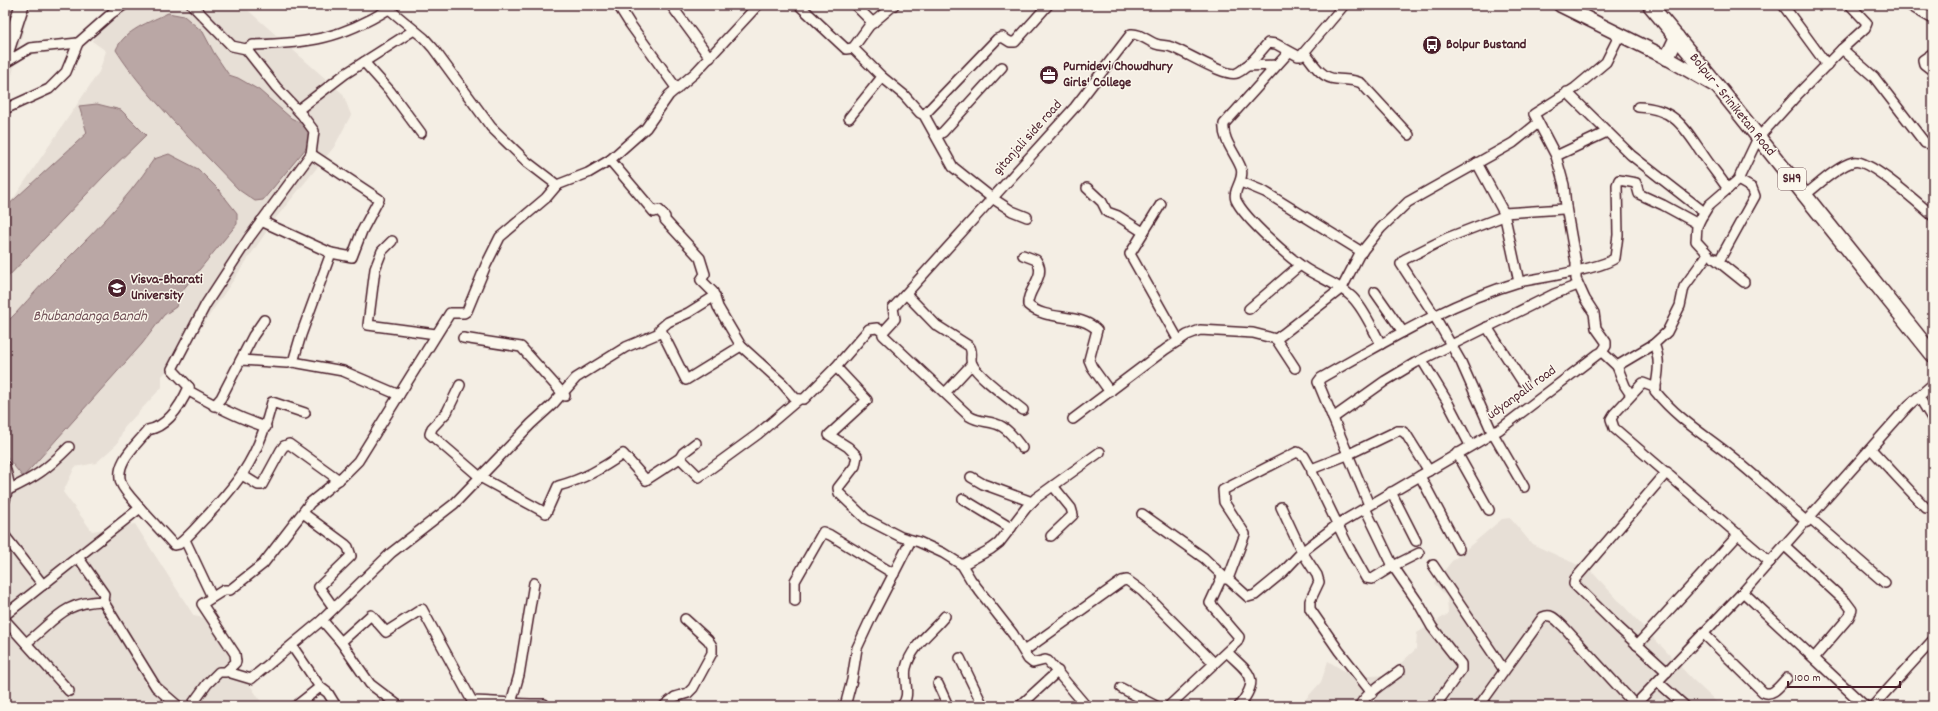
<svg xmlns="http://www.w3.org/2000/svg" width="1938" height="711" font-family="Dekko,sans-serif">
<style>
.built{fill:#e7dfd6}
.water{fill:#baa7a5;stroke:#8d7174}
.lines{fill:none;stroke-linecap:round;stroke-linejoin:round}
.street-casing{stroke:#4a1f2b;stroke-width:12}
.secondary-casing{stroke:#4a1f2b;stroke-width:16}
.primary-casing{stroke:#4a1f2b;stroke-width:17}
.street{stroke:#fbf7ec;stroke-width:9}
.secondary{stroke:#fbf7ec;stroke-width:13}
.primary{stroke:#fbf7ec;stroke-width:14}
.labels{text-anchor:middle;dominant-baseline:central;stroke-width:3;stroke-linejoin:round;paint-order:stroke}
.shield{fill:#fbf7ec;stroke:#7f6065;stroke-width:1}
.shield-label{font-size:13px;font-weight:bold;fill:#4a1f2b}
.poi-label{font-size:14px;font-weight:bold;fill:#4a1f2b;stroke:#fbf7ec;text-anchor:start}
.street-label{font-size:14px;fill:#4a1f2b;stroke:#fbf7ec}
.water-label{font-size:15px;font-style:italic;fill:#714f56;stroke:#fbf7ec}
</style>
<rect width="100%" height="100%" fill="#f4eee4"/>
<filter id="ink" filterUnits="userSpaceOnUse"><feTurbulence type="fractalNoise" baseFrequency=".025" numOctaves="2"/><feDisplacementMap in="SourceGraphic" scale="8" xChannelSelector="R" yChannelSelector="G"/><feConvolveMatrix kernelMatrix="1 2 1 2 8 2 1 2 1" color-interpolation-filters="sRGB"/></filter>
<g filter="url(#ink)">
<g class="built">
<polygon points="5,5 30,5 5,102"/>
<polygon points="119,5 242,5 343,94 351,115 334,147 275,219 181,357 162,376 162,387 124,428 117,444 96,463 75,467 63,492 92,531 135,524 194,616 204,618 264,706 5,706 5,211 99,72 106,51 92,41"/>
<polygon points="1510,518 1532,544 1591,571 1692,679 1721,706 1305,706 1304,701 1321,682 1328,661 1354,677 1388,675 1416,649 1417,633 1448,614 1447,597 1434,583 1452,561 1502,519"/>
</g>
<g class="water">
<path d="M168 13 184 16 203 32 214 53 229 75 238 78 259 90 291 118 305 125 307 130 311 135 307 147 263 200 255 201 239 190 187 136C181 128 174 123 168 115 149 94 131 74 116 50 124 30 150 22 168 13Z"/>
<polygon points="97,104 121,110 146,135 104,176 5,280 5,208 87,133 79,106"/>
<path d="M169 154 198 169 219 190 237 213V224L181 292 176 307 164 315 142 344 23 477 5 455V324C21 309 34 292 49 277 86 240 125 203 154 159Z"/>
</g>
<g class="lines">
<defs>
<g id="street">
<path d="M192 5 232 46 246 49 253 45C310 43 340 39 389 9"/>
<polyline points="394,5 389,9 424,38 433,48 491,127 527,162 557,185 588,173 610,160 654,212 659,210 665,217 665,220 700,258 705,274 701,280 713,292 718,307 741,346 782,383 796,399 804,399 836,367 867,400 829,435 848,447 857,456 855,466 838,488 839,493 866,519 901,537 919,542 943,553 962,565 971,580 1013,634 1028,659 1033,663 1045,660 1048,661 1086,706"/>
<polyline points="618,5 630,24 677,89"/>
<polyline points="671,5 710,58"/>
<polyline points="799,5 846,49 853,48"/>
<polyline points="855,5 873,23"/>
<polyline points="894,5 869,26 853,48 882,77 904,95 920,113 924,115 953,167 992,198 1012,211 1027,217"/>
<polyline points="1783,5 1827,65"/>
<polyline points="1909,5 1933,19"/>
<polyline points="1842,49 1874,77 1925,143 1933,144"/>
<path d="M1289 52 1224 124C1222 140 1236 154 1241 168 1245 180 1232 190 1236 200 1244 218 1293 262 1311 272 1325 280 1341 286 1352 297 1365 310 1372 329 1381 344"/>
<path d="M1305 53C1313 63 1321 78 1336 79 1345 80 1352 79 1361 83L1409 135"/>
<polyline points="1933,53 1923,60 1924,64 1933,71"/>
<polyline points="364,62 390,91 421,133"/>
<polyline points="5,63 30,48 78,43"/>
<polyline points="1246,66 1277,65"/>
<polyline points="1567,92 1631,155 1704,212"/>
<path d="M1638 107C1676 108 1685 129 1704 156 1712 168 1720 177 1728 189"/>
<polyline points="5,109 49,89 66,72 78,43 112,13 124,5"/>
<polyline points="298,110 345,74 414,30"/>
<polyline points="924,115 997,39 1002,37 1010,42 1015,42 1048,5"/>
<polyline points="849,118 882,77"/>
<polyline points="937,136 943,132 1002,67"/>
<polyline points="1556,156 1607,132"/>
<polyline points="610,160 646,128 669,95 695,73 758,5"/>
<polyline points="1477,163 1504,213"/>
<polyline points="1241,182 1265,192 1362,252"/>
<polyline points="1087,188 1102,202 1107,212 1118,216 1143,232"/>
<path d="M1805 195C1818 185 1838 166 1853 162 1868 157 1920 205 1933 216"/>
<polyline points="1161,204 1130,254 1179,341"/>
<polyline points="1566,207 1576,263 1576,279 1585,299 1594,313 1596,328 1606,342 1606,346 1602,352"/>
<polyline points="1504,216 1447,238 1405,259 1401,264 1431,310 1461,362 1492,432 1524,487"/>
<polyline points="261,221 331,253 352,257 362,231 379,199 311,154"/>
<polyline points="392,241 382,251 375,269 368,325 436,334"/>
<path d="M1023 255 1036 260C1048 276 1026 290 1028 305 1047 322 1080 312 1097 330L1089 360 1092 367 1110 392"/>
<polyline points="1714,258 1744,282"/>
<polyline points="1719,261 1755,196 1752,188 1738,180"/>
<path d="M1519 282C1539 278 1602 269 1615 258L1618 235 1617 185 1619 180 1636 183 1639 194 1663 205 1698 224"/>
<polyline points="1375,292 1403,332"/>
<path d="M906 294 936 325 969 346C974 352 969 358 972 364 978 377 1011 400 1023 410"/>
<polyline points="1249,309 1300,265"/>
<polyline points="1487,327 1522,381"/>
<polyline points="662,332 660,329 668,322 688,313 715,296"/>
<path d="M883 332V335L969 416C980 423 986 420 996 424 1007 427 1015 439 1022 448"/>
<polyline points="463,338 521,347 565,396"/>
<polyline points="1276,339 1295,368"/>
<path d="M1654 344C1661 360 1658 375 1655 391 1676 417 1700 432 1726 452 1754 474 1780 499 1807 522"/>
<polyline points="241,360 287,363 293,362 343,371 399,395"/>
<polyline points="1422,360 1447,401 1470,445"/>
<polyline points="293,362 301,335 331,253"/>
<polyline points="1617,366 1625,386 1631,395"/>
<path d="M836 367 869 329 877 328 883 332 895 319 893 308 1075 107 1131 34C1140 33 1147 41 1156 44 1161 46 1167 45 1171 47 1184 51 1226 78 1237 73 1249 67 1259 53 1268 43L1276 44 1298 56H1301L1344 5"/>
<path d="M460 385 447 412 432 428 430 434 480 477 546 513 558 486C584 479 601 469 623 454L646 480 680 458 699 477 758 434 799 399"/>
<path d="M189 387V391C214 405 238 418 266 427"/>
<polyline points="1656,388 1643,383 1640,386 1614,414 1611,419 1614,428 1770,562"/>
<polyline points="945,393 972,364"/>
<polyline points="1919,397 1933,420"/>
<polyline points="214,406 221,398 253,336 264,320"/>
<polyline points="1333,418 1385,381 1415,363 1554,294 1578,285"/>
<polyline points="1073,419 1166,349 1187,335 1200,330 1253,333 1276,339 1283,334 1342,288 1359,255 1381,228 1408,202 1513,143 1538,123"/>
<polyline points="1871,449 1926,508"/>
<polyline points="1457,453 1489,510"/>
<polyline points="680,458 683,453 696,443"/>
<polyline points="5,466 9,483 5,500"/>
<polyline points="1667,472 1575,579 1574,584 1619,628 1667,672"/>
<polyline points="242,475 258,485 262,485 281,450 284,446 289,444 339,480"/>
<polyline points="1420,476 1459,549"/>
<polyline points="971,477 983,484 1032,502"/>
<path d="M8 490C36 477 47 469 69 447"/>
<polyline points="1391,492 1416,541"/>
<polyline points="963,499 1011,528"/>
<path d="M1369 505 1318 382 1321 378C1385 342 1448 303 1519 282L1504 213 1563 209 1566 207 1564 185 1556 156 1534 114 1575 88 1606 62 1619 36"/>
<polyline points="1281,507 1302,552 1317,575 1319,582 1310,601 1310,609 1339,651 1372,693"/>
<path d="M140 508 174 545 179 544C190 536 198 525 207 516 244 477 259 454 272 402L305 413"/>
<polyline points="1365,508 1393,566 1419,604 1432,627 1461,664 1461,670 1435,706"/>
<polyline points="303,513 345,544 348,547 351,556 319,587 334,608"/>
<polyline points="1142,514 1204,558 1225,578"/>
<polyline points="1810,518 1885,583"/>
<polyline points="5,536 43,585"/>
<polyline points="1051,536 1073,515 1071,508 1053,486"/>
<polyline points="185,540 212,597"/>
<polyline points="1785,546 1846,602 1852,610 1849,617 1814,658"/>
<polyline points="1419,553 1393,566 1372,579 1366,578 1348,546 1312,472 1314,468 1347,455 1397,431 1402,431 1406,434 1429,471"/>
<polyline points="962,565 991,549 999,543 1026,508 1036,498 1100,452"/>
<polyline points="1433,565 1504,670"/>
<polyline points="1228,579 1245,534 1224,502 1223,490 1297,452 1304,456 1312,470"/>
<polyline points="1743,592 1865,706"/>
<polyline points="103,601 156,687 178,706"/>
<polyline points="795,601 795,581 823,532 830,535 894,574"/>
<polyline points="5,615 78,557"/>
<polyline points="5,620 69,691"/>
<path d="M322 620 341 642 371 615 386 632 422 609 472 701C496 701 520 705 544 704L545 706"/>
<path d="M1703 633 1763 692C1773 697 1780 685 1787 678"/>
<polyline points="341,642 370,684 399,706"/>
<path d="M26 643C55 621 62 602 103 601L104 594 78 557 140 508C134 501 124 491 121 483 114 462 137 445 148 430 168 426 181 405 189 387L172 369 206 304 249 238 311 154 314 131 302 115 276 87 246 49"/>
<polyline points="1637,645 1739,534"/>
<polyline points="292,646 320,687 328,693 336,706"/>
<polyline points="1024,651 1122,581 1127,580 1142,591 1214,663"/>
<path d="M1227 652C1248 673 1262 677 1239 706"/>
<polyline points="960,658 983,706"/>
<polyline points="228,670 231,673 251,679 322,620 391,553 454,504 531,424 553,404 576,378 626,347 662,332 686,380 741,346"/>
<polyline points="1658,682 1685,706"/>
<polyline points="938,684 948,706"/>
<polyline points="1121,688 1156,706"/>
<polyline points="511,703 519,675 534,583"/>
<polyline points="191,706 207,684 219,672 226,672 236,662 235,654 202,604 224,590 230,590 263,564 310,503 343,476 358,461 450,313 464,313 467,311 486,265 500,237 546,198 557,185"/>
<polyline points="296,706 320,687"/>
<polyline points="664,706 675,697 688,693 693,688 712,653 712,646 708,640 685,619"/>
<polyline points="845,706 852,680 857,648 871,618 911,540"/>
<path d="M901 706C912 697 903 680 906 668 911 646 932 632 945 616"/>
<polyline points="1020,706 1058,671"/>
<polyline points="1169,706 1237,642 1239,637 1210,603 1221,579 1228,579 1248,597 1255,595 1283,572 1302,552 1338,524 1500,429 1598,354 1602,352 1617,366 1654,344 1667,332 1680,306 1684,287 1708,254 1696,241 1697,226 1701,218 1709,205 1738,180 1758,138 1799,93 1842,49 1865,28 1867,23 1850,5"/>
<path d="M1360 706C1362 696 1391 678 1400 671"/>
<path d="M1479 706 1543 617C1552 613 1556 620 1563 626L1635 705 1743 592 1909 405 1933 384"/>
<polyline points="1873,706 1933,640"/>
</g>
<g id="secondary">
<polyline points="1560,5 1667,58 1716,86"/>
<polyline points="5,57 22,5"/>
</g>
<g id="primary">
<polyline points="1650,5 1719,88 1933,355"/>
<polyline points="1667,58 1677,37"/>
</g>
</defs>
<use href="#street" class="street-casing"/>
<use href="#secondary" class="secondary-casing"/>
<use href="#primary" class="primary-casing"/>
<use href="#street" class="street"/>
<use href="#secondary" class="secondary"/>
<use href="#primary" class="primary"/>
</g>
</g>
<defs>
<symbol id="bus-disc" viewBox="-11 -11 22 22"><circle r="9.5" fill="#4a1f2b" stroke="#fbf7ec"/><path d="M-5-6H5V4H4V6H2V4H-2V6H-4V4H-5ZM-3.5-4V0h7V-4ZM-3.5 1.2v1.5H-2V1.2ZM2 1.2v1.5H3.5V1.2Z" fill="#fff"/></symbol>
<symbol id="office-disc" viewBox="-11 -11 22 22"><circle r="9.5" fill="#4a1f2b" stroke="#fbf7ec"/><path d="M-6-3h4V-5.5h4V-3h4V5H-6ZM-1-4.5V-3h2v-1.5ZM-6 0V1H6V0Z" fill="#fff"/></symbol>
<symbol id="university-disc" viewBox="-11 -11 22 22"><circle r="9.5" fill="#4a1f2b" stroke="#fbf7ec"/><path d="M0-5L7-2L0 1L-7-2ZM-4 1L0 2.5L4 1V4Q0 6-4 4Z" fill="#fff"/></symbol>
</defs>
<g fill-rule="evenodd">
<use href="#bus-disc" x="1421" y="34" width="22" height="22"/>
<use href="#office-disc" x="1038" y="64" width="22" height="22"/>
<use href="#university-disc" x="106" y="277" width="22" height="22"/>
</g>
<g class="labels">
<rect class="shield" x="1778" y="168" width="28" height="22" rx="3"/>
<g class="shield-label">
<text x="1792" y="179">SH9</text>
</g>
<g class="poi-label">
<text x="1446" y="45">Bolpur Bustand</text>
<text x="1063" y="67">Purnidevi Chowdhury<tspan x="1063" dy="16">Girls' College</tspan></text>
<text x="131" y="280">Visva-Bharati<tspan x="131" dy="16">University</tspan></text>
</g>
<g class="street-label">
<text transform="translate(1732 105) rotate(51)">Bolpur - Sriniketan Road</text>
<text transform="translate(1028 138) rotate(-48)">gitanjali side road</text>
<text transform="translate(1522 393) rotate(-36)">udyanpalli road</text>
</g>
<g class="water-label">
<text x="90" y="317">Bhubandanga Bandh</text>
</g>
</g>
<rect width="1938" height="711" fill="none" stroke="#fbf7ec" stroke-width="20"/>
<rect x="10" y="10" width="1918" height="691" fill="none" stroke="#4a1f2b" stroke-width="1.5" filter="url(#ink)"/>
<path d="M1788 681v6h112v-6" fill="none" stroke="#4a1f2b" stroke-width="2"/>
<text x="1794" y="681" font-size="12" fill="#4a1f2b" stroke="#fbf7ec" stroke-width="3" paint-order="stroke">100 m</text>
</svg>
